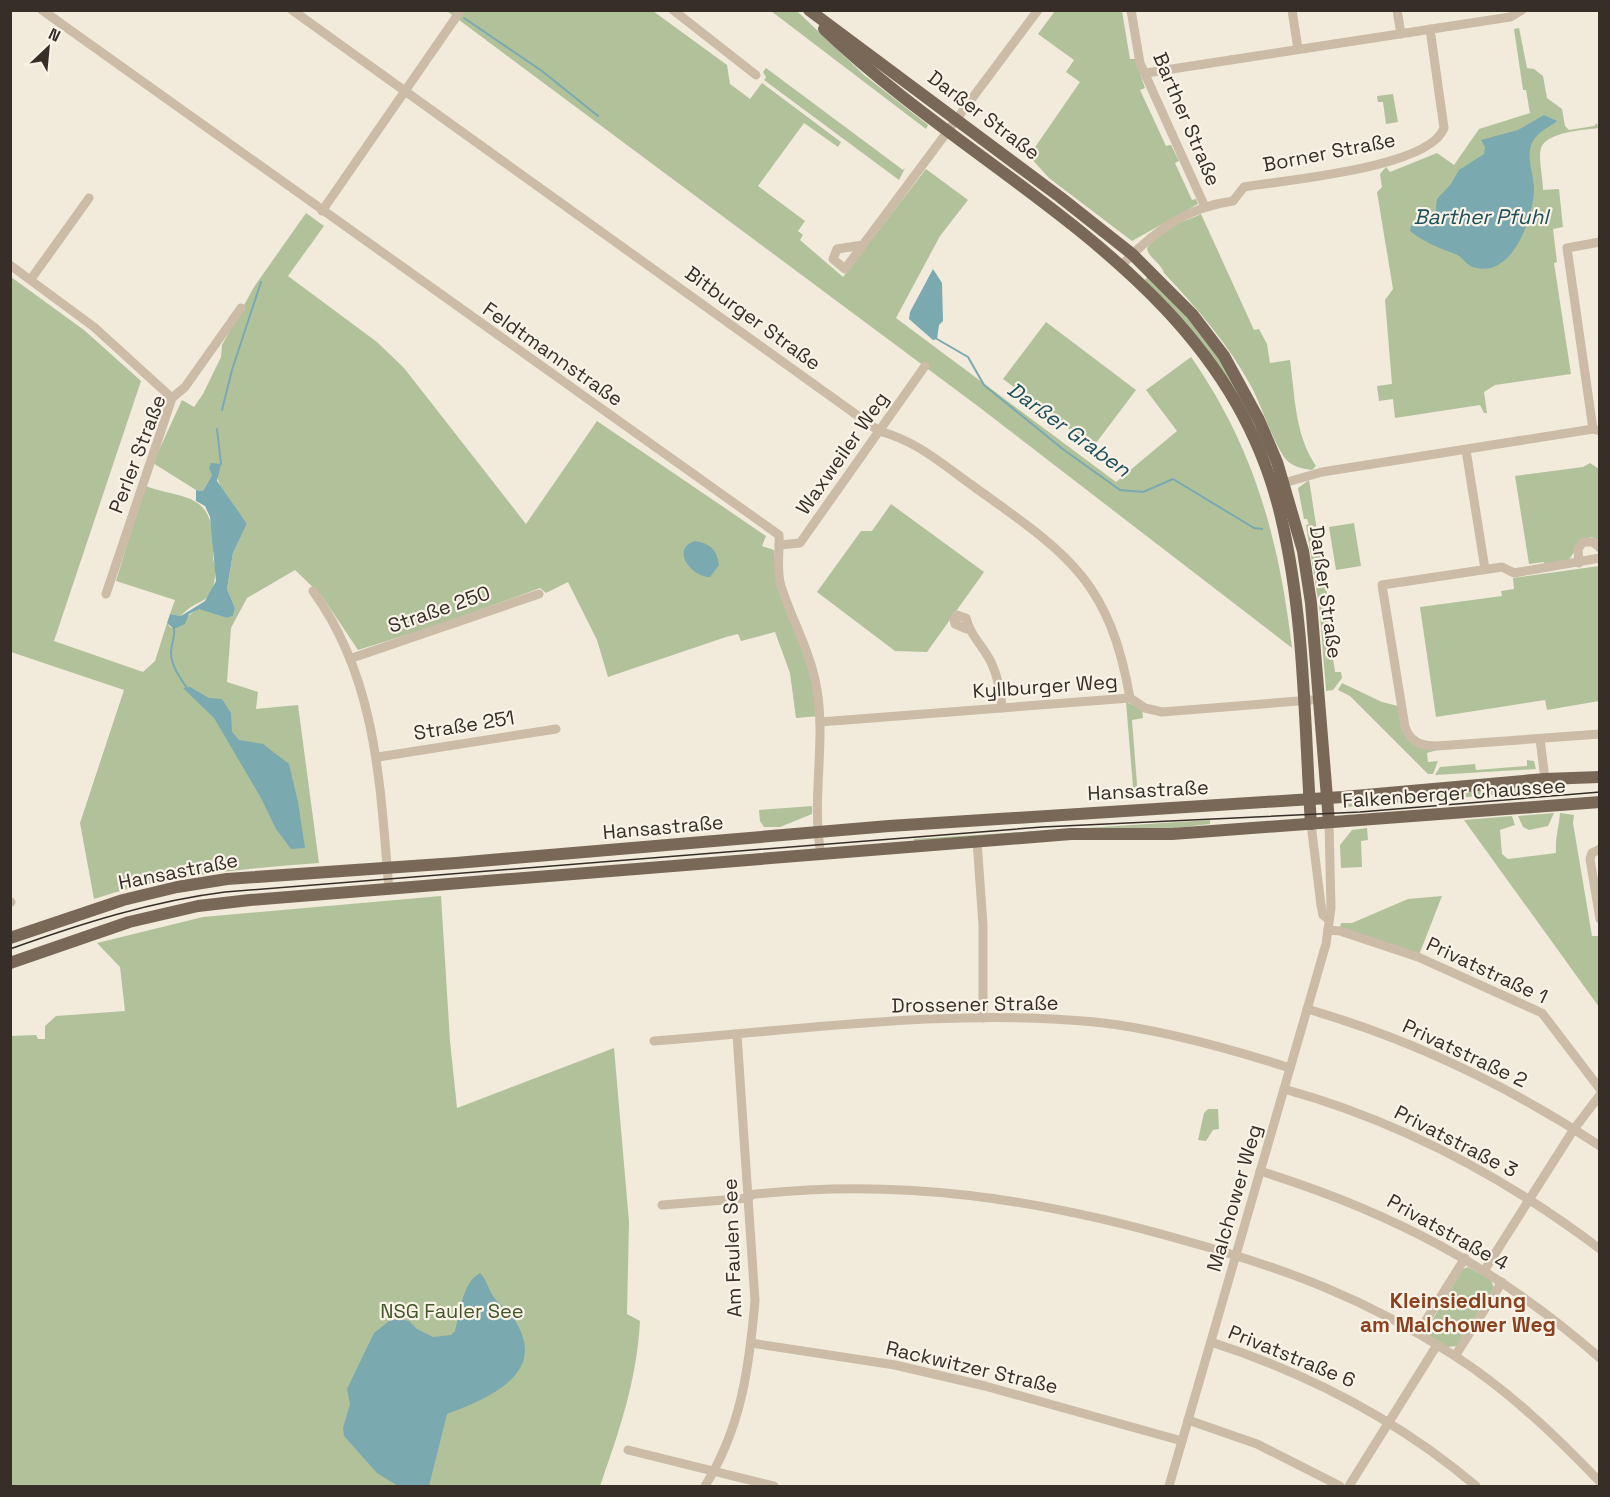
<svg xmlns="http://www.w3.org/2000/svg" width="1610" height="1497" font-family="'Space Grotesk',sans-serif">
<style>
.green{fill:#b1c29b}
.water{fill:#7aa9b0}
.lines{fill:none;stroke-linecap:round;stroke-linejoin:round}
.stream{stroke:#7aa9b0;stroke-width:2}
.minor{stroke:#cbbba7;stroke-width:9}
.major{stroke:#796758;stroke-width:12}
.tram{stroke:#372e28;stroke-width:1.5}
.labels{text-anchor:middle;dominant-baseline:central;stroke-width:4.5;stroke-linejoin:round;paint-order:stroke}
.street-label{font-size:20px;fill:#372e28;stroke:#faf3e8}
.park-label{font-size:20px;fill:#42562b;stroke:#faf3e8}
.water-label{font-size:21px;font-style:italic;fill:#1c505a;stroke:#faf3e8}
.neighbourhood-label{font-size:21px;font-weight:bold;fill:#88421f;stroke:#faf3e8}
</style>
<rect width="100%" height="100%" fill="#f2eadb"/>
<g class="green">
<path d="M447 11H653L727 65 730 84 750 99 762 83 841 142 838 147 804 123 758 186 805 221 798 231 803 235 800 240 843 277 926 169 968 200 940 236 896 318 1116 482 1177 431 1146 390 1191 357C1254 447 1279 539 1292 648L975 404Z"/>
<polygon points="771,11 797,11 864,75 928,125 926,129"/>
<polygon points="1055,11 1122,11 1130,59 1135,59 1145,88 1140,90 1166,146 1171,145 1179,161 1175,163 1192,200 1196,199 1198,204 1132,241 1049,178 1029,156 1080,82 1066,72 1074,60 1038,34"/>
<path d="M1519 28 1527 68 1534 69 1543 76 1547 98 1562 109 1565 126 1569 130 1594 126 1597 123 1598 128C1584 130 1546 132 1541 148 1538 159 1543 178 1543 190L1559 189 1563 227 1553 229 1557 262 1554 263 1571 374 1495 385 1484 392 1487 413H1484L1480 405 1395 418 1393 399 1379 401 1377 386 1392 384 1385 300 1393 289 1377 192 1382 187 1380 174 1386 167 1390 172 1437 153 1454 165 1479 129 1530 113 1526 90H1523L1514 29Z"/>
<polygon points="766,68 903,170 905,168 899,180 764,80 766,77 763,72"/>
<polygon points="1393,94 1398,122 1386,124 1383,102 1378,102 1377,96"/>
<path d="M306 213 324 226 288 276 377 342 404 368 526 524 597 421 766 536 762 546 774 550 776 579 809 667 819 716 796 718 790 673 775 632 741 641 738 634 726 637 608 677 597 640 568 582 546 593 540 588 441 624 358 650 322 596 295 570 247 598 231 628 227 682 258 692 256 709 298 705 319 863C242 869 167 875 94 899L80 823 124 690 11 652V277L84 330 141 381 54 641 143 672 155 661 167 623 171 628 199 608 227 618 233 616 235 608 227 589 233 553 247 524C235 509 217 491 217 471L212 475 203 491 196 490 153 463 182 400 194 407 203 394 221 357 222 345 254 287Z"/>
<path d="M1201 214 1254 330 1259 329 1267 344 1270 363 1290 360C1295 397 1295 435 1316 466L1312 470C1302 469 1290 466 1284 457 1272 439 1262 407 1251 386 1228 344 1197 308 1164 273 1161 263 1150 259 1147 249 1155 230 1182 223 1201 214Z"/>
<path d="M1149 275C1185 314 1221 353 1245 401 1253 416 1259 433 1265 448 1234 383 1196 331 1145 280Z"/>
<polygon points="1046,322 1136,390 1093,447 1003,379"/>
<polygon points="1590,463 1599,469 1599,541 1592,537 1583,539 1568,561 1545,565 1544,562 1529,564 1515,476 1583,467"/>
<polygon points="1309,480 1327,594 1324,599 1318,600 1306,525 1309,524 1307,519 1304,519 1298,488"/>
<path d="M145 486C182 499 211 492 213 540 214 549 211 560 216 567 213 610 201 594 181 616L170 614 175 600 116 581Z"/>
<polygon points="891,504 984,572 927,652 895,651 817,592 861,531 872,531"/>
<polygon points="1354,523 1361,566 1336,570 1329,527"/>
<polygon points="1599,566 1599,701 1547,710 1545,700 1436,717 1420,607 1502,596 1501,591 1514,589 1513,578"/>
<polygon points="1329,601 1331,609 1326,610 1335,672 1341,672 1342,678 1333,690 1326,691 1319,603"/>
<polygon points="1342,683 1382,702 1398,706 1401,727 1437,750 1427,753 1428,762 1438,761 1433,774 1428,774 1350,696 1338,690"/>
<polygon points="1126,702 1142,709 1143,718 1132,720 1138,797 1134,799"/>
<polygon points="1527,760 1534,761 1536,769 1435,775 1440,767 1475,764 1476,770 1527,766"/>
<path d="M1564 782 1565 789 1346 807V804C1419 797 1491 787 1564 782Z"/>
<polygon points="812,806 812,814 780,827 764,827 760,821 759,810"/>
<polygon points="1554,813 1548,826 1529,830 1523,827 1518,816"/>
<path d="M1560 813 1574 815 1573 823 1592 936H1599V1007L1464 820 1512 816 1515 825 1500 830 1502 854 1508 859 1556 853C1555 838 1559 827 1560 813Z"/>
<polygon points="1210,820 1210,824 1176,828 914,842 914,839"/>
<polygon points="1367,828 1368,840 1361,841 1362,867 1341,868 1340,845 1352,830"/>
<path d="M441 896 450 1041 457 1108 614 1048 629 1222 627 1314 640 1321C637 1380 619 1432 600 1486H11L10 1036 36 1035 38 1039H45V1026L56 1016 125 1011 120 967 97 943 203 917Z"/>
<polygon points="1442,896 1419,955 1340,928 1341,923 1352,923 1408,899"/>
<polygon points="1208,1109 1218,1109 1219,1129 1213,1130 1206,1141 1198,1140 1204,1113"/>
<polygon points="1468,1267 1491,1280 1494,1288 1458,1346 1447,1347 1430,1336 1428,1327 1463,1269"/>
</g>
<g class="water">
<path d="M1544 115 1557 121C1551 126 1540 131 1535 138 1523 153 1535 175 1534 192 1532 221 1511 280 1473 267 1466 265 1462 256 1455 254 1439 248 1424 242 1410 231L1411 226 1418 219 1434 223 1437 199 1451 184 1459 170 1484 154 1485 147 1481 140 1518 130Z"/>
<polygon points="933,269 942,283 943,321 939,325 937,339 933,340 909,319 910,312"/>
<polygon points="211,463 221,464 217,481 247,524 233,553 227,589 235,608 233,616 227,618 199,609 189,614 185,624 174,629 167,623 170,614 181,616 205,601 216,581 210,517 205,506 196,501 196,490 203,491 212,475 209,468"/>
<path d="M695 541C710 543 717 550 719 565L710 577C691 577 670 549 695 541Z"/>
<polygon points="190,687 209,698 222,699 231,713 232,732 239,740 263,744 289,764 298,802 305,848 291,849 276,829 261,798 214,718 183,688"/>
<path d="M480 1273C488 1281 488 1291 496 1300 503 1307 512 1315 517 1324 547 1376 485 1399 447 1414L429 1486H398L377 1473 344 1436 343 1428 350 1404 347 1389 374 1333 389 1321 399 1319 409 1321 417 1329 433 1337 451 1335 455 1331C460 1314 462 1282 480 1273Z"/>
</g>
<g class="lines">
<g class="stream">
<polyline points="464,18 542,71 598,116"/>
<polyline points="937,339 968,357 984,385 1064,450 1120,490 1143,492 1173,479 1254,528 1262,529"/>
<polyline points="222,410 232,370 261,282"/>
<polyline points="217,429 221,464"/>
<path d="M174 629C175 638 171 645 171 653 171 665 180 678 187 688"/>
</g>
<g class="minor">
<path d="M42 10 779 535C780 552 776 570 781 586 792 621 811 652 817 690 826 744 811 800 821 855"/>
<path d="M292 10 879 431C917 441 942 464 973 486 1066 553 1109 578 1130 698"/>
<polyline points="673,10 756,75"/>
<polyline points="1131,10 1140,63 1205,207"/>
<polyline points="1292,10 1298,49"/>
<polyline points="1397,10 1401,34"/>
<polyline points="1146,73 1510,17 1522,10"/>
<polyline points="322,211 461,10"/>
<polyline points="863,245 837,249 833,259 845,269 1038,10"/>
<polyline points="10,265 94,327 172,398"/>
<path d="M1122 265C1153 232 1187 207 1233 201L1244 187C1285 180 1430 168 1444 128L1430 29"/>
<polyline points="31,279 89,198"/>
<polyline points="1593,429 1567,248 1600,242"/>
<polyline points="1466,450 1485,569"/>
<polyline points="1277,485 1322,472 1593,429 1600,431"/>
<polyline points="779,545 800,543 925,366"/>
<path d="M1600 558 1514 573 1502 567 1382 585 1405 727C1411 743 1422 746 1437 746L1600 734"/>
<polyline points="1579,563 1578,549 1583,542 1593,542 1600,548"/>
<path d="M313 591C377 679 380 785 389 890"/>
<polyline points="106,594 172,398 185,387 241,308"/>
<path d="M967 629 955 624 954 619 957 615 966 618C971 637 982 644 991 662 998 677 1001 692 1002 708"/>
<polyline points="352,658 539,594"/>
<polyline points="820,722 1130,698 1145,708 1162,712 1311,700"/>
<polyline points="1540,739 1545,779"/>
<polyline points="378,757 556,729"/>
<polyline points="1311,824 1321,905 1323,915 1328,919"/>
<polyline points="977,841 983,925 983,1018"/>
<polyline points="1600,849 1592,853 1590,859 1600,919"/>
<polyline points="10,902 11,902"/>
<polyline points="1328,930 1340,931 1418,957 1542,1013 1600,1089"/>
<path d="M1307 1009C1411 1039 1509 1086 1600 1146"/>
<path d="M654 1041C801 1030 949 1008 1095 1022 1161 1029 1228 1048 1290 1068"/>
<path d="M1284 1089C1399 1121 1505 1177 1600 1249"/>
<path d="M1260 1171C1392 1212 1496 1267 1600 1358"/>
<path d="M748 1195C900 1177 1041 1199 1186 1241 1287 1269 1367 1299 1455 1356 1509 1391 1555 1435 1600 1482"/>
<polyline points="662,1205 749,1198"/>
<polyline points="1484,1271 1574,1129 1600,1095"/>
<polyline points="1418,1333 1465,1258"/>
<path d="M1211 1342C1310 1374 1397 1419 1476 1486"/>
<polyline points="751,1343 895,1365 985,1386 1182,1441"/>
<polyline points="1455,1356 1502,1282"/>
<polyline points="1188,1420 1257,1444 1340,1486"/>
<polyline points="628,1450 774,1486"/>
<path d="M705 1486C741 1428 749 1369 755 1301L737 1035"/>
<polyline points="1169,1486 1326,944 1331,908 1329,822"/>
<polyline points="1349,1486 1437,1345"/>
</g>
<g class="major">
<polyline points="809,10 1060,197 1132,254 1192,314 1224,356 1259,420 1277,462 1303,551 1311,603 1329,822"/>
<path d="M824 29C987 186 1224 275 1281 517 1305 618 1304 721 1311 824"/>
<polyline points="10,938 123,900 177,887 227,879 456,863 889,826 1343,797 1545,779 1600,777"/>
<polyline points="10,963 129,922 198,906 250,900 1071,834 1172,834 1600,802"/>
</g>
<path class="tram" d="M10 949C80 924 152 901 225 892L1042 827 1360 812 1600 792"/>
</g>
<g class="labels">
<g class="street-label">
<text transform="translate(984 115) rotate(37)">Darßer Straße</text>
<text transform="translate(1187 119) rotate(67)">Barther Straße</text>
<text transform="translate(1329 152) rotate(-11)">Borner Straße</text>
<text transform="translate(753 318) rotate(36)">Bitburger Straße</text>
<text transform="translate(553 354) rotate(35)">Feldtmannstraße</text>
<text transform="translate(842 453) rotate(-55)">Waxweiler Weg</text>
<text transform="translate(137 454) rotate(-69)">Perler Straße</text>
<text transform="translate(1326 592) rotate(82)">Darßer Straße</text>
<text transform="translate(439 609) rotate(-19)">Straße 250</text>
<text transform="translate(1045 686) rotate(-4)">Kyllburger Weg</text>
<text transform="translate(464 725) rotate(-9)">Straße 251</text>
<text transform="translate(1148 790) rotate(-3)">Hansastraße</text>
<text transform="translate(1454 793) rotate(-4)">Falkenberger Chaussee</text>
<text transform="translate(663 827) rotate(-5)">Hansastraße</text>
<text transform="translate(178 871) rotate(-11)">Hansastraße</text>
<text transform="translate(1487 970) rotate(25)">Privatstraße 1</text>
<text transform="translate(975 1004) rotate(-1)">Drossener Straße</text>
<text transform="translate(1465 1053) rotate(25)">Privatstraße 2</text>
<text transform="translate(1456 1141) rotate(27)">Privatstraße 3</text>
<text transform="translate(1234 1198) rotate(-74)">Malchower Weg</text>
<text transform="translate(1448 1232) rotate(29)">Privatstraße 4</text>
<text transform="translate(732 1248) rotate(-92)">Am Faulen See</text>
<text transform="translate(1292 1356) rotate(22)">Privatstraße 6</text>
<text transform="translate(972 1367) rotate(13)">Rackwitzer Straße</text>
</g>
<g class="park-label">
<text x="452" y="1311">NSG Fauler See</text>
</g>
<g class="water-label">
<text x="1481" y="216">Barther Pfuhl</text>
<text transform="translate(1069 429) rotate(36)">Darßer Graben</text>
</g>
<g class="neighbourhood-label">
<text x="1458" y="1300">Kleinsiedlung<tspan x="1458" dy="24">am Malchower Weg</tspan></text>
</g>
</g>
<rect width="1610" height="1497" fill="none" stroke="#372e28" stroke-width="24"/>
<g transform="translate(48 48) rotate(26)" stroke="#faf3e8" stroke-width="4.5" paint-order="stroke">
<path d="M0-4.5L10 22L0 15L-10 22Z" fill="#372e28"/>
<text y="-9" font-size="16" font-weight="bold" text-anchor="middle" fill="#372e28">N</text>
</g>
</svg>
